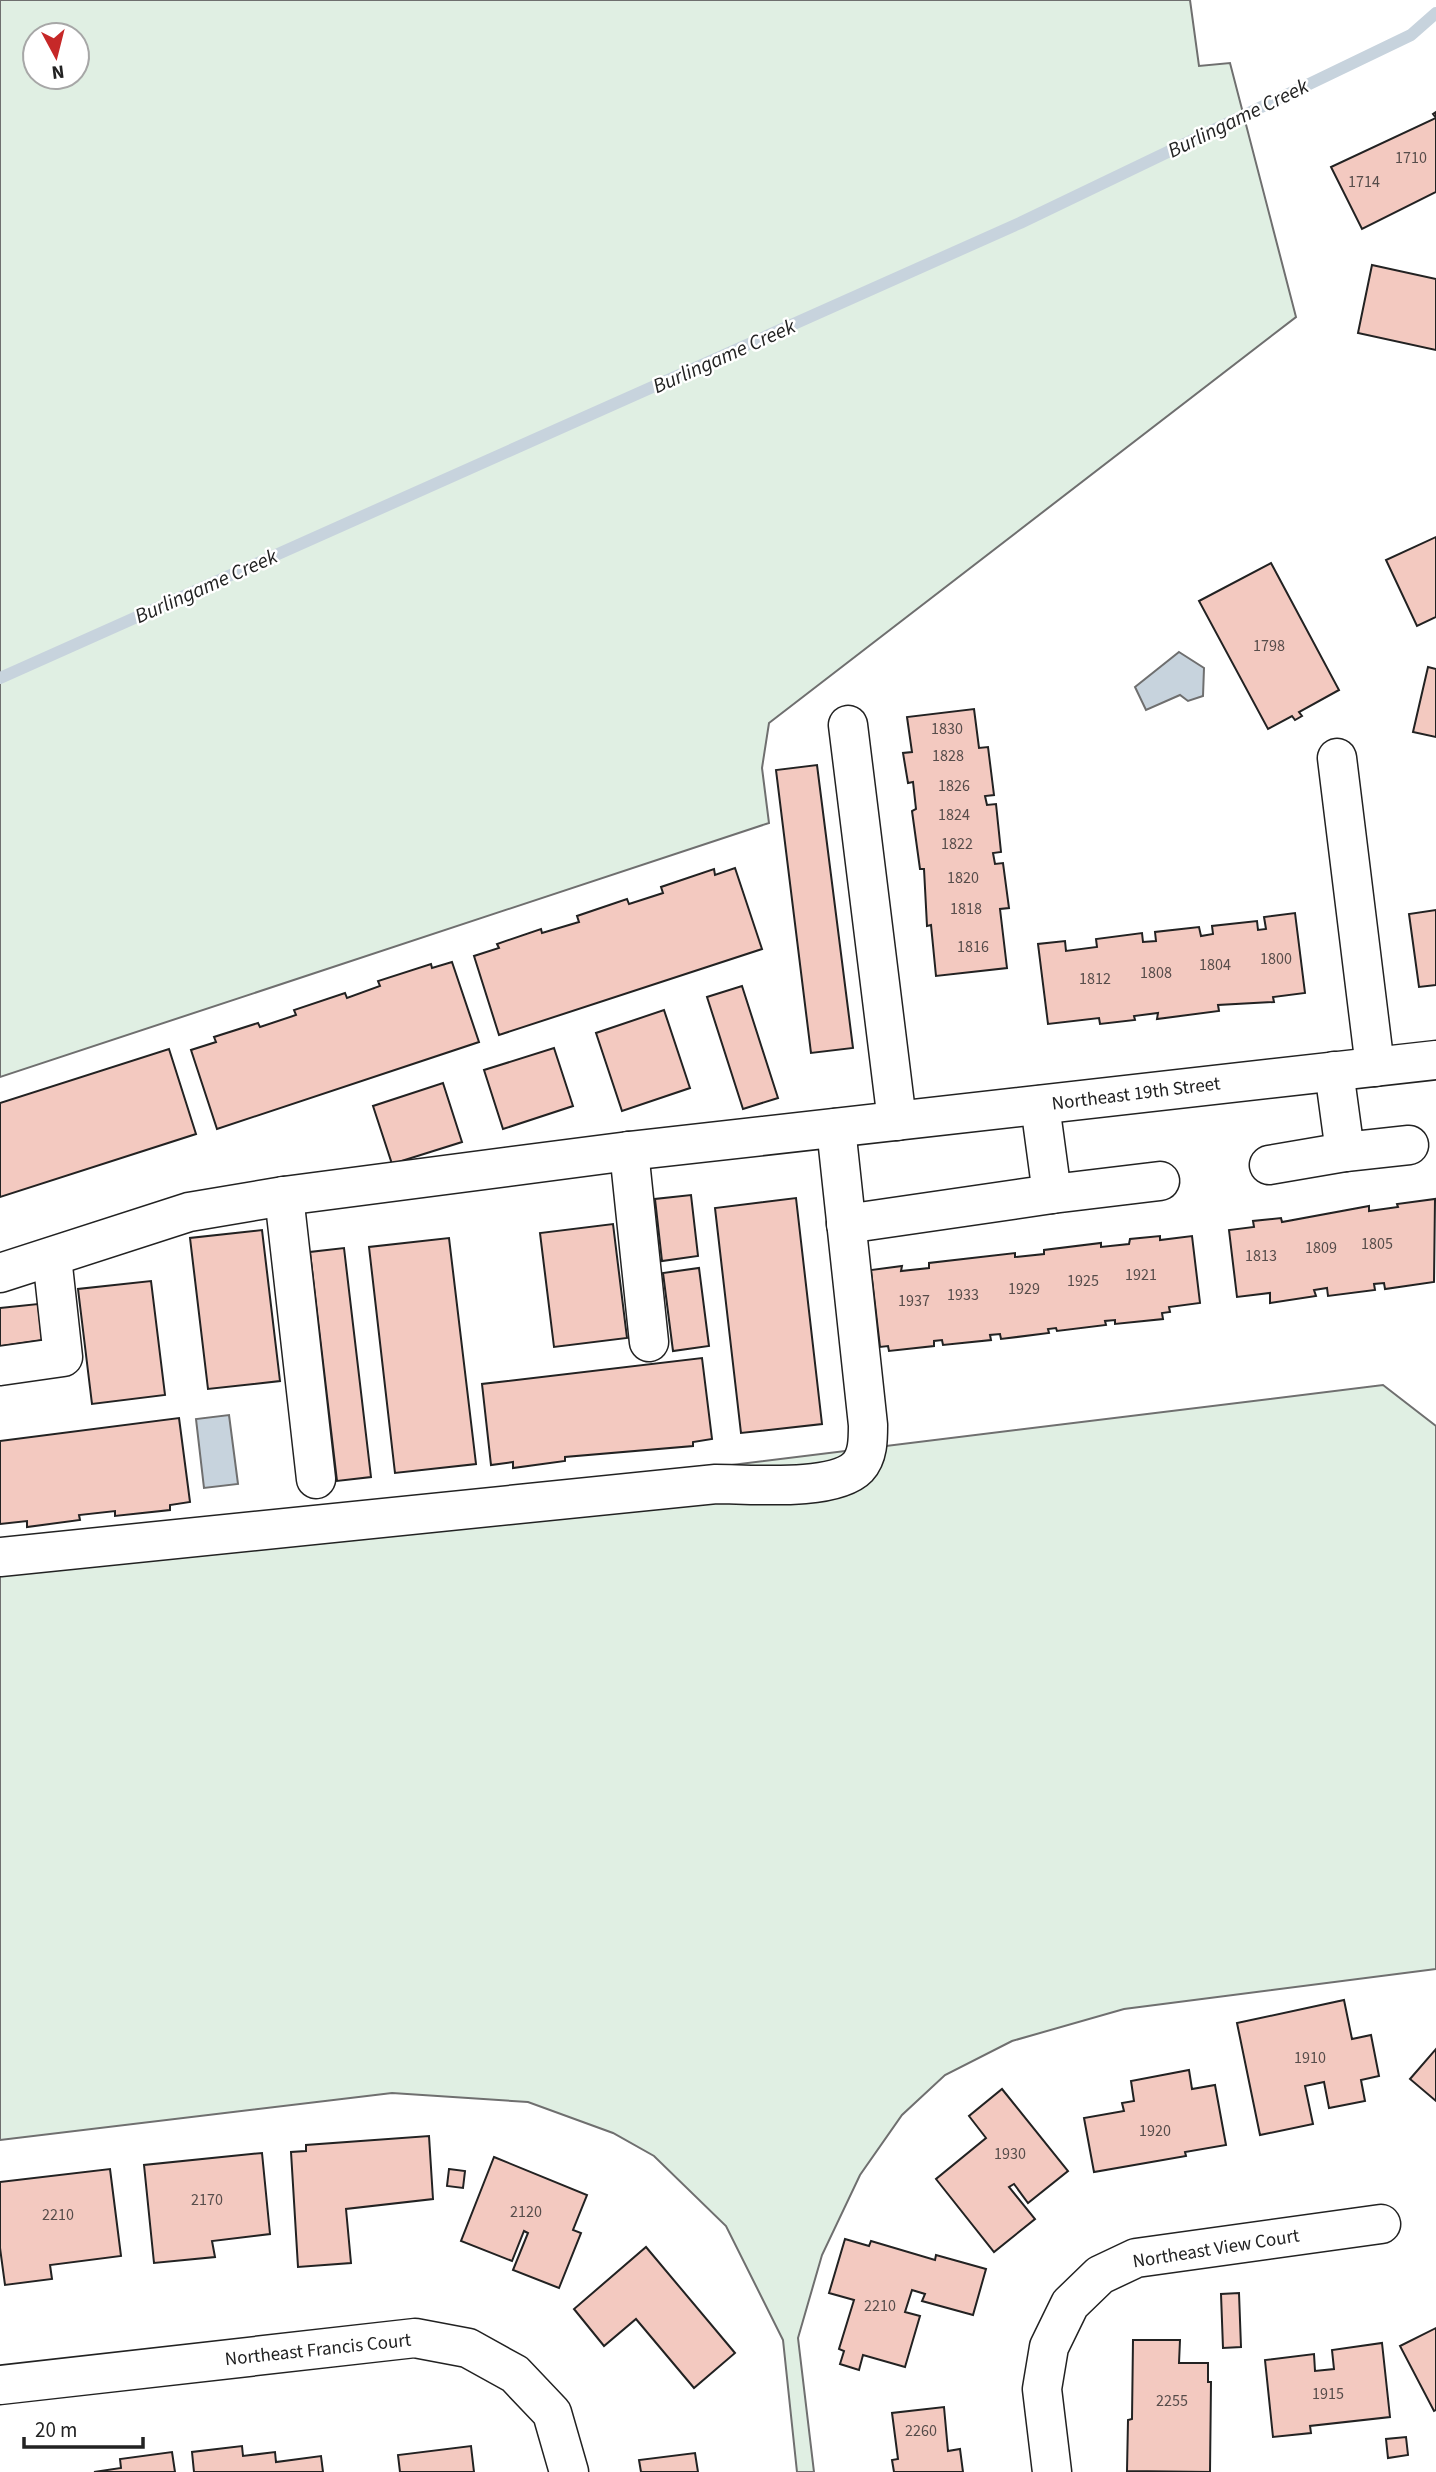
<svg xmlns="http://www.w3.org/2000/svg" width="1436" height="2472" font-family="'Source Sans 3',sans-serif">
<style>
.green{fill:#e0efe3;stroke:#6f6f6f;stroke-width:2;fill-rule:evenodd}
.water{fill:#c7d3dd;stroke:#6f6f6f;stroke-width:2}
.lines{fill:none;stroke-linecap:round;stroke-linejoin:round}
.stream{stroke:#c7d3dd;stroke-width:12}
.building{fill:#f3c9c0;stroke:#222;stroke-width:2}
.minor-casing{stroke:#222;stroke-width:41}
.minor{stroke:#fff;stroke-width:38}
.labels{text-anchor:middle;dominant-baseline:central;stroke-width:5;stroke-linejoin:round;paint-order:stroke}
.number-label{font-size:16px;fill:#564c4a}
.street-label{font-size:19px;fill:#222;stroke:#fff}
.water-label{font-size:21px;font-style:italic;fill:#222;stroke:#fff}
</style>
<rect width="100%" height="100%" fill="#fff"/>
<g class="green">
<path d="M0 0H1190L1199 66 1230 63 1296 317 769 723 762 768 769 823 0 1077ZM77 35V77H35V35Z"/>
<polygon points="1383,1385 1436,1426 1436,1969 1124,2009 1012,2041 945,2075 902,2115 860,2175 822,2255 798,2338 814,2472 797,2472 783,2340 726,2226 654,2156 613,2133 528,2102 392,2093 0,2140 0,1555"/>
</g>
<g class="water">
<polygon points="1179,652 1204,668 1203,696 1188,701 1180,695 1146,710 1135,687"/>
<polygon points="229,1415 238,1484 204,1488 196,1419"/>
</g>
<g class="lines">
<polyline class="stream" points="0,678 1020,223 1411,35 1436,13"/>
</g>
<g class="building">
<polygon points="1436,112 1436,192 1362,229 1331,167 1436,118 1433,114"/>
<polygon points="1372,265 1436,279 1436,350 1358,333"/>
<polygon points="1436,537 1436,617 1417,626 1386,560"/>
<polygon points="1271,563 1339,690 1299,712 1302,716 1295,720 1292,716 1268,729 1199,601"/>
<polygon points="1428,667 1436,669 1436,737 1413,732"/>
<polygon points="974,709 979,748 988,747 994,795 985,796 987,805 996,804 1001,852 993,853 995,864 1003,863 1009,908 1000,909 1007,968 936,976 931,925 927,926 924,869 920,869 912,811 916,809 913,782 908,783 903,753 912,752 907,717"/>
<polygon points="817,765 853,1048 811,1053 776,770"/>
<polygon points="735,868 762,949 499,1035 474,956 499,948 497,944 541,929 542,933 579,922 577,916 627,899 629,904 663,893 661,887 714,869 715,875"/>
<polygon points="1436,910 1436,985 1419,987 1409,914"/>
<polygon points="1295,913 1305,993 1273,997 1274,1002 1218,1005 1219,1011 1157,1019 1158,1013 1134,1016 1135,1020 1100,1024 1099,1018 1048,1024 1038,944 1065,941 1066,951 1097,947 1096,939 1142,933 1143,942 1156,941 1155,932 1199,927 1201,936 1213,934 1212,926 1257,921 1258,930 1266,929 1264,917"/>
<polygon points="452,962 479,1042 217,1129 191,1050 216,1042 214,1037 258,1023 260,1027 296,1015 294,1010 345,993 347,998 380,986 378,981 431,964 432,968"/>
<polygon points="742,986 778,1098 743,1109 707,997"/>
<polygon points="664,1010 690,1088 622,1111 596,1033"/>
<polygon points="554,1048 573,1106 503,1129 484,1070"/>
<polygon points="169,1049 196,1134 0,1197 0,1103"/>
<polygon points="443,1083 462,1142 392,1164 373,1106"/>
<polygon points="691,1195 698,1256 662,1261 655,1199"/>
<polygon points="796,1198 822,1424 741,1433 715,1208"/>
<polygon points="1435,1199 1434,1282 1385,1289 1384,1283 1374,1284 1375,1290 1328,1296 1327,1288 1314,1290 1316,1296 1270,1303 1270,1293 1237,1297 1229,1230 1254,1227 1253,1221 1281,1218 1282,1222 1369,1206 1369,1211 1398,1207 1397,1204"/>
<polygon points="613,1224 627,1338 554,1347 540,1233"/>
<polygon points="262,1230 280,1381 208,1389 190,1238"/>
<polygon points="1160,1236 1160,1240 1192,1236 1200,1303 1169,1307 1170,1312 1162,1313 1163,1319 1115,1324 1115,1320 1105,1321 1106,1325 1057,1331 1056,1328 1048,1329 1049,1333 1001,1339 1000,1334 990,1335 991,1340 943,1345 942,1340 934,1341 934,1346 889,1351 888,1346 880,1347 871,1270 902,1266 901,1271 929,1268 929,1263 1015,1253 1015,1257 1044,1254 1044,1250 1101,1243 1101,1247 1129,1244 1130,1239"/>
<polygon points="449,1238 476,1464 395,1473 369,1247"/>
<polygon points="344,1248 371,1477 337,1481 310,1252"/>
<polygon points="699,1268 709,1346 673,1351 663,1273"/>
<polygon points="151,1281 165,1395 92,1404 78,1289"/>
<polygon points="38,1304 42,1340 0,1346 0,1308"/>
<polygon points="702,1358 712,1439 693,1442 693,1446 565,1457 565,1461 513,1468 513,1462 491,1465 482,1384"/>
<polygon points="179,1418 190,1502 170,1505 170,1510 115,1516 115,1511 79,1515 80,1520 27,1527 27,1521 0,1524 0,1441"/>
<polygon points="1344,2000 1352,2039 1371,2035 1379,2076 1361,2080 1365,2101 1329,2108 1324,2082 1305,2086 1313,2124 1260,2135 1237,2023"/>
<polygon points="1436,2049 1436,2101 1410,2079"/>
<polygon points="1189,2070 1192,2089 1215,2085 1226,2145 1185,2152 1186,2156 1094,2172 1084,2118 1124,2111 1122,2103 1134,2101 1131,2081"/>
<polygon points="1002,2089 1068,2171 1028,2203 1014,2184 1009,2187 1035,2219 994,2252 936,2179 986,2138 969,2116"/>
<polygon points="429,2136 433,2199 346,2209 351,2263 298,2267 291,2152 306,2151 306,2145"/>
<polygon points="262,2153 270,2234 212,2241 215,2257 154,2263 144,2165"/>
<polygon points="494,2157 587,2195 573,2230 581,2233 559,2288 513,2270 528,2233 524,2231 512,2261 461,2241"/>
<polygon points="110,2169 121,2256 50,2265 52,2279 5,2285 0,2248 0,2182"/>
<polygon points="449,2169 465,2171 463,2188 447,2186"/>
<polygon points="845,2239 869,2246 871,2241 935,2260 936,2255 986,2269 973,2315 922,2301 925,2294 912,2290 905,2312 920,2316 905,2367 863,2355 859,2370 840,2364 844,2351 839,2349 854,2300 829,2293"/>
<polygon points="646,2247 735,2353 694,2388 636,2319 604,2346 574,2309"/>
<polygon points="1239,2293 1241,2347 1223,2348 1221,2294"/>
<polygon points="1436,2328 1436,2410 1434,2411 1400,2346"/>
<polygon points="1133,2340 1180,2340 1179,2363 1208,2363 1208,2382 1211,2382 1210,2472 1127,2471 1128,2420 1132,2419"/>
<polygon points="1382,2343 1390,2417 1310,2426 1311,2433 1273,2437 1265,2360 1314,2354 1315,2371 1334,2369 1332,2350"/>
<polygon points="944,2407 948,2451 960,2449 963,2472 894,2472 892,2460 898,2459 892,2413"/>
<polygon points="1406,2437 1408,2455 1388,2458 1386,2439"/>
<polygon points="242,2446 243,2456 275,2452 276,2462 321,2456 323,2472 194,2472 192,2452"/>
<polygon points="471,2446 474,2472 400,2472 398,2455"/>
<polygon points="172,2452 175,2472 94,2472 121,2468 120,2459"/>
<polygon points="695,2453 698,2472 641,2472 639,2460"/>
</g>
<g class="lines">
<defs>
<g id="minor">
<polyline points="848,725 897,1121"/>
<polyline points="1337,758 1375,1067"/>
<polyline points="1334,1071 1345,1152 1409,1145"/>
<polyline points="1040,1105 1052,1194 1160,1181"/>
<polyline points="629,1151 649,1342"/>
<polyline points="1269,1165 1345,1152"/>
<polyline points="284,1196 316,1479"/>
<polyline points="846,1224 1052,1194"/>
<polyline points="0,1273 189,1212 284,1196 629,1151 1436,1060"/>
<polyline points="0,1366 63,1357 52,1257"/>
<path d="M0 1557 716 1484C749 1484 834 1492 858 1467 868 1456 868 1440 868 1425L836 1128"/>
<polyline points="0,2385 415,2338 468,2348 515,2374 552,2413 569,2472"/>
<polyline points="1052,2472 1042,2389 1049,2347 1070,2304 1100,2275 1136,2258 1381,2224"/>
</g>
</defs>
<use href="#minor" class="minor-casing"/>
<use href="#minor" class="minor"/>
</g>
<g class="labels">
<g class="number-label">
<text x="1411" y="158">1710</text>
<text x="1364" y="182">1714</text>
<text x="1269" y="646">1798</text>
<text x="947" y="729">1830</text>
<text x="948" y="756">1828</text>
<text x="954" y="786">1826</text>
<text x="954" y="815">1824</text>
<text x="957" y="844">1822</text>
<text x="963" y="878">1820</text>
<text x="966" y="909">1818</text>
<text x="973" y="947">1816</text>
<text x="1276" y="959">1800</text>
<text x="1215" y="965">1804</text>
<text x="1156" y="973">1808</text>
<text x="1095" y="979">1812</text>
<text x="1377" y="1244">1805</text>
<text x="1321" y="1248">1809</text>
<text x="1261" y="1256">1813</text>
<text x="1141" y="1275">1921</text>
<text x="1083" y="1281">1925</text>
<text x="1024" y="1289">1929</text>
<text x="963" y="1295">1933</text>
<text x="914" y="1301">1937</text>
<text x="1310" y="2058">1910</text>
<text x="1155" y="2131">1920</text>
<text x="1010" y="2154">1930</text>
<text x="207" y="2200">2170</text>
<text x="526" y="2212">2120</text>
<text x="58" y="2215">2210</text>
<text x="880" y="2306">2210</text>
<text x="1328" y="2394">1915</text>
<text x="1172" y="2401">2255</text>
<text x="921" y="2431">2260</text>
</g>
<g class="street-label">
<text transform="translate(1136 1094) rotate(-7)">Northeast 19th Street</text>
<text transform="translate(1216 2249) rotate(-9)">Northeast View Court</text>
<text transform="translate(318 2350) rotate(-6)">Northeast Francis Court</text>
</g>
<g class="water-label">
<text transform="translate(1238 118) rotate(-26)">Burlingame Creek</text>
<text transform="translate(724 356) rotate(-24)">Burlingame Creek</text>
<text transform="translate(206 586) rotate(-24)">Burlingame Creek</text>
</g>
</g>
<g transform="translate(56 56) rotate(173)"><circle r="33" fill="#ffffff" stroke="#a7a7a7" stroke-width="2"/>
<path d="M0-5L12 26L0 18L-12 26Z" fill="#c62828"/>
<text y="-10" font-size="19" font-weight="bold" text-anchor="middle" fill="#222222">N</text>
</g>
<path d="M24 2437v10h119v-10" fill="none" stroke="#222222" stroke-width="3.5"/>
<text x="35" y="2437" font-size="21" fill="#222222" stroke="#ffffff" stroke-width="5" paint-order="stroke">20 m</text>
</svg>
